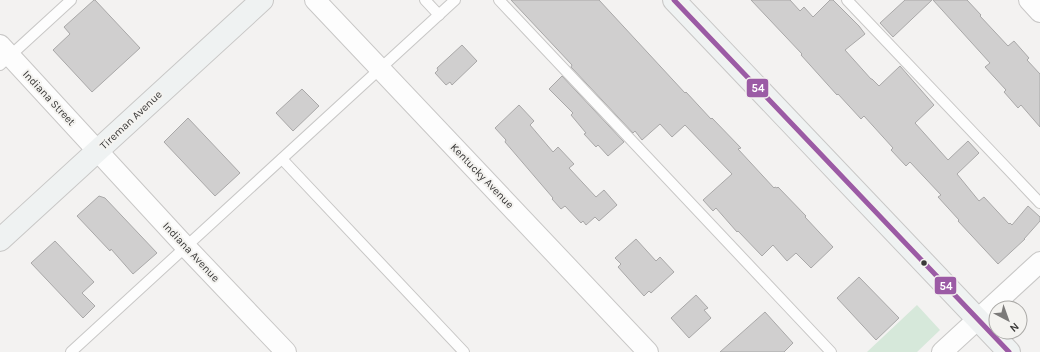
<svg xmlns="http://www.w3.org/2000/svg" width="1040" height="352" font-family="Karla,sans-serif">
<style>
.green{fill:#d6e8da}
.building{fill:#d0cfcf;stroke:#a9a8a8}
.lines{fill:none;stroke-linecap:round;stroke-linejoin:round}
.lane-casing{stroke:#c8c7c6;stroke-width:12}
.street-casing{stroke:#c8c7c6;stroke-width:22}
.secondary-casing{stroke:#c8c7c6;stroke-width:24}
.lane{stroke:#fdfdfd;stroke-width:10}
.street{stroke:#fdfdfd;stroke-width:20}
.secondary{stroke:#eff2f2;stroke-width:22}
.bus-1-casing{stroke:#f4f3f0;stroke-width:8}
.bus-1{stroke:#9b5ba5;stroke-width:5}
.bus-dot{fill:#3a3938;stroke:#f4f3f0;stroke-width:1.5}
.labels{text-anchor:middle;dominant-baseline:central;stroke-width:4;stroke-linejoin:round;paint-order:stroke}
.street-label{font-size:11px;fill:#3a3938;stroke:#f4f3f0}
.line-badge{stroke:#f4f3f0;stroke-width:1.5}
.badge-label{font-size:11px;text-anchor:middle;font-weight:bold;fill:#fff}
</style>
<rect width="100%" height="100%" fill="#f3f2f1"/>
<polygon class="green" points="917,305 940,330 917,352 867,352"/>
<g class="building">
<polygon points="94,0 95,0 140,48 92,92 53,50 70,34 64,27"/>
<polygon points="511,0 599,0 685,93 686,92 711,119 712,118 741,148 738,149 774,188 775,187 777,188 778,187 806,216 805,217 833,247 811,268 796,253 787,261 773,245 762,256 738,231 737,232 716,208 713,211 703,200 732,174 685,125 672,137 660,124 642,140 635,131 633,133 571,67 572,65"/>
<polygon points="751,0 790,0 800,11 804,7 813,17 830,0 833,0 859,26 865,34 845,50 871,79 872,79 879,86 900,66 934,105 915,123 948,160 968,141 979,153 957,174 979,201 984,197 1009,224 1010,223 1012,225 1028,206 1040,217 1040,221 1024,239 1025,239 998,264 958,221 959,220 938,197 941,195 910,162 906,166 891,150 893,148 864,116 861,119 838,94 837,95 801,55 802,54"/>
<polygon points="905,0 932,0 893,37 880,23"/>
<polygon points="933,0 967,0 981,15 980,16 1008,46 1014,41 1029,58 1027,60 1040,74 1040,127 1021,105 1018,108 1004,92 1006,90 985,67 990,63"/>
<polygon points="462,45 477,61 452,85 450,82 446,85 435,73 438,70 437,68"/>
<polygon points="562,76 624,142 608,156 598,145 596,147 584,134 586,133 571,115 573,113 549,89"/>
<polygon points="302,89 319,106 293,131 276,113"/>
<polygon points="519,105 534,121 530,125 553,152 558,147 574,164 569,168 596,197 604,190 617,205 599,221 595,217 586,225 583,221 581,223 565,206 561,209 552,199 553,198 505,142 506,140 495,128"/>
<polygon points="188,118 240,173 215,196 164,142"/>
<polygon points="99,196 105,198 157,253 133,274 111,249 110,251 77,216"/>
<polygon points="636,239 656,261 660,257 674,272 651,293 649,291 644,296 618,267 621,264 615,258"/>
<polygon points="55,241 94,282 82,293 95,306 83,318 31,263"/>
<polygon points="859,277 899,318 876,340 837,298"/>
<polygon points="696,295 708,308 704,310 711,318 689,338 671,318"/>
<polygon points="765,312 793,343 784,352 720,352"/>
</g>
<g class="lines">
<defs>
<g id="lane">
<polyline points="425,0 439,15"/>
<polyline points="499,0 831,352"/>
<polyline points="847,0 1040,203"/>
<polyline points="0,65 71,0"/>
<polyline points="282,159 464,352"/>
<polyline points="71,352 455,0"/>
</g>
<g id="street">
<polyline points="315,0 648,352"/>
<polyline points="1029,0 1040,12"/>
<polyline points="0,45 186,247 286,352"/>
<polyline points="942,352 1040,262"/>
</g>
<g id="secondary">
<polyline points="674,0 1009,352"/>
<polyline points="0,240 262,0"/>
</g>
</defs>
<use href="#lane" class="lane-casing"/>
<use href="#street" class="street-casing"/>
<use href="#secondary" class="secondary-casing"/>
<use href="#lane" class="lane"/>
<use href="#street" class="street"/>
<use href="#secondary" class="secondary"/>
<defs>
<polyline id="bus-1" points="674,0 1009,352"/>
</defs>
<use href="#bus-1" class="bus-1-casing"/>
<use href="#bus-1" class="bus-1"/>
</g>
<circle class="bus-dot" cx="924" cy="263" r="3.5"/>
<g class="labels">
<g class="street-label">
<text transform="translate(49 98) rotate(47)">Indiana Street</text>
<text transform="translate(131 120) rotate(-43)">Tireman Avenue</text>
<text transform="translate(482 176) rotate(46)">Kentucky Avenue</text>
<text transform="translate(191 252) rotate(47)">Indiana Avenue</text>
</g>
</g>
<g class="line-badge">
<rect x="746" y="78" width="23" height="20" rx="4" fill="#9b5ba5"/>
<rect x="934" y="276" width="23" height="19" rx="4" fill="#9b5ba5"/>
</g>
<g class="badge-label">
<text x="758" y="92">54</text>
<text x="946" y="290">54</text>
</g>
<g transform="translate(1008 320) rotate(139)"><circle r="19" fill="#f4f3f0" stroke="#aaa9a6"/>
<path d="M0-3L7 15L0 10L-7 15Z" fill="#7b7a79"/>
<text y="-6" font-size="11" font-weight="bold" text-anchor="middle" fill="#3a3938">N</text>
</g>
</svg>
